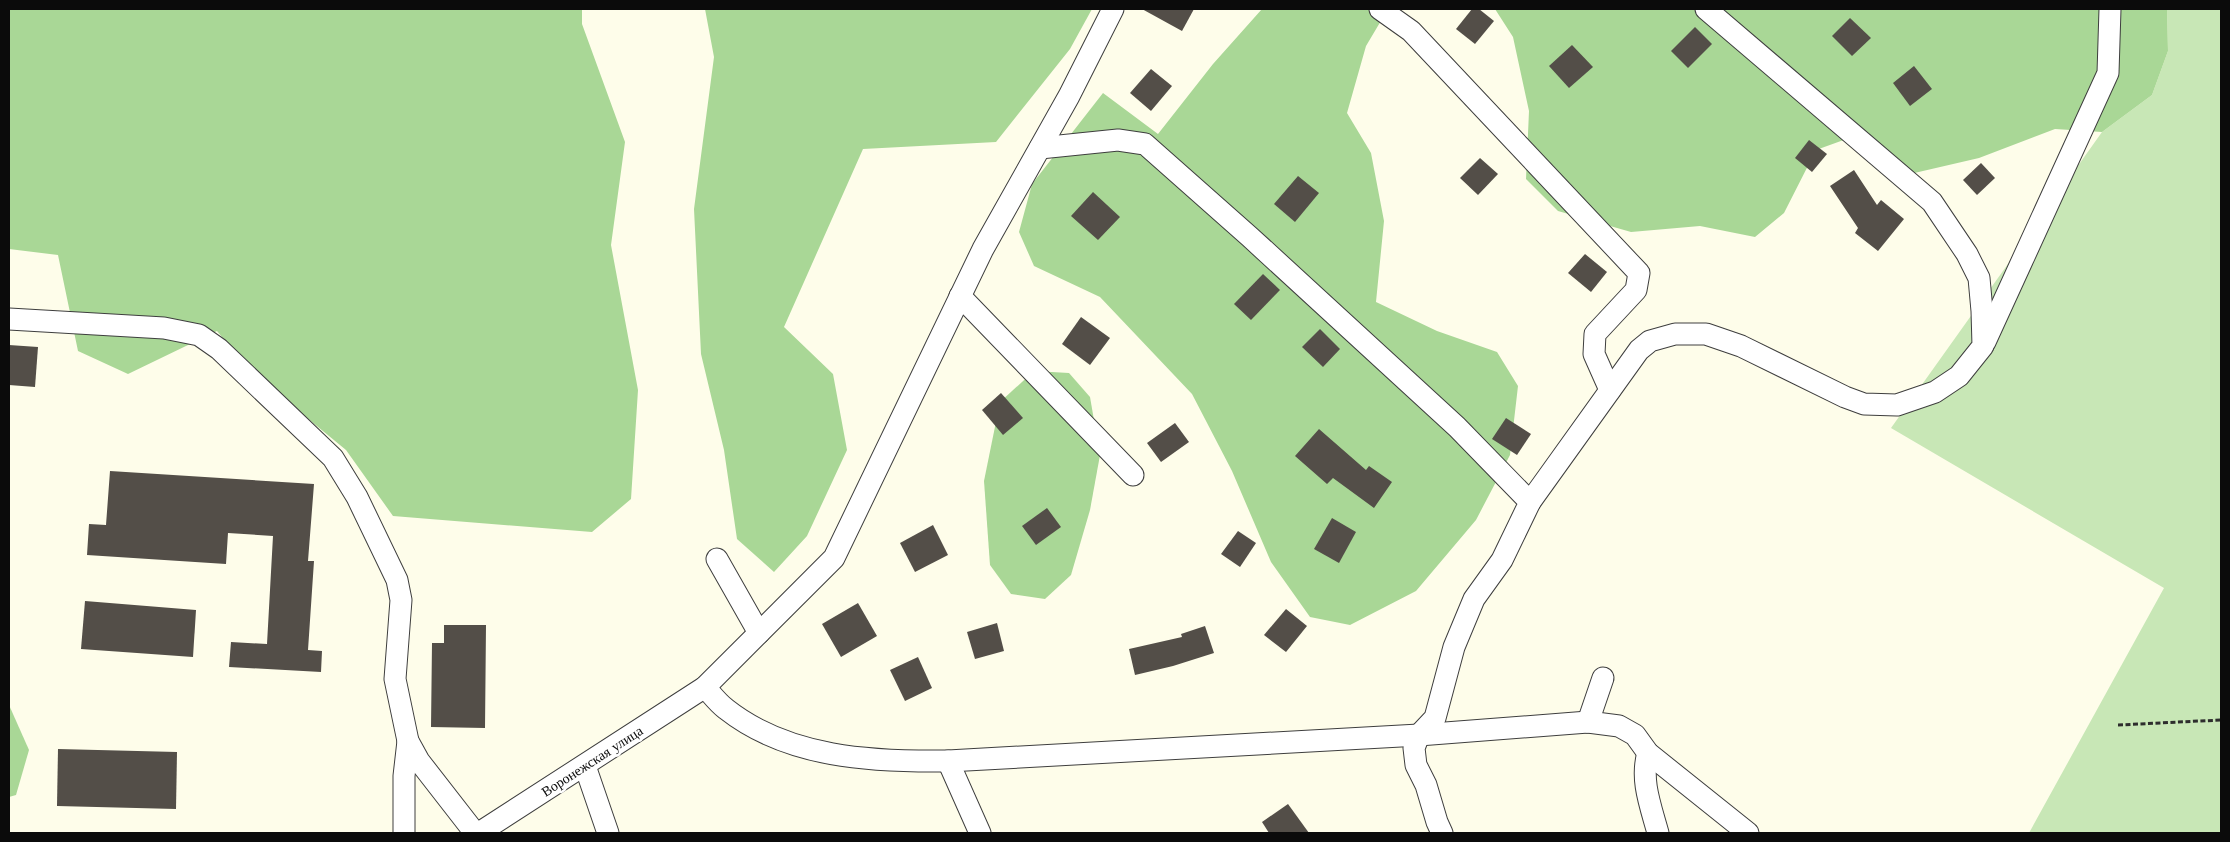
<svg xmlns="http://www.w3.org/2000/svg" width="2230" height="842" font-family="'Libre Baskerville',serif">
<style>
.green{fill:#c8e7b6}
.forest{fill:#a9d796}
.building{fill:#534e48}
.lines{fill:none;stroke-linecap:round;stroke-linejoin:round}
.minor-casing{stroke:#3e3e3e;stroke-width:23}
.path{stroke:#2d2d2d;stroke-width:3;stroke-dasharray:5 2.5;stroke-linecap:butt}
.minor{stroke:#fff;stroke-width:21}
.labels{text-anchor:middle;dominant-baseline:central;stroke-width:5;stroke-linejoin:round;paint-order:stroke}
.street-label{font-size:14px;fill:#0b0b0b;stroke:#fff}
</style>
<rect width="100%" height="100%" fill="#fefdea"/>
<polygon class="green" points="2167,9 2221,9 2221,833 2029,833 2164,588 1891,428 2102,132 2152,95 2168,51"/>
<g class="forest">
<polygon points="9,9 582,9 582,24 625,142 611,245 638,390 631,499 592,532 393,516 346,450 250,371 217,331 128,374 78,351 58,255 9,249"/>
<polygon points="705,9 1092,9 1070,49 996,142 863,149 784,327 833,374 847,450 807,536 774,572 737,539 724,450 701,354 694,209 714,57"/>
<polygon points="1262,9 1388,9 1366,46 1347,113 1371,153 1384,221 1376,302 1437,331 1497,352 1518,386 1510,455 1476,520 1416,591 1350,625 1310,617 1271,562 1232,471 1192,394 1100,297 1034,266 1019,232 1032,184 1103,93 1158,134 1213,64"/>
<polygon points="1495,9 2167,9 2168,51 2152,95 2102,132 2055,129 1979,158 1910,174 1852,137 1816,150 1784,213 1755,237 1700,226 1631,232 1558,211 1526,179 1529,111 1513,37"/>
<polygon points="1034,371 1069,373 1090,397 1100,455 1090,510 1071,575 1045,599 1011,594 990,565 984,481 1000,402"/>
<polygon points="9,705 29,750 16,795 9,797"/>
</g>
<g class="building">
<polygon points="1142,9 1194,9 1182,31"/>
<polygon points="1472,9 1479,9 1494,21 1475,44 1456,29"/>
<polygon points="1850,18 1871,38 1852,56 1832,36"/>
<polygon points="1695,27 1712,44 1688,68 1671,51"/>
<polygon points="1572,45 1593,67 1569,88 1549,66"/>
<polygon points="1914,66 1932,89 1910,106 1893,83"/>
<polygon points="1151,69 1172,86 1151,111 1130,93"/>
<polygon points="1809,140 1827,154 1812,172 1795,158"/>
<polygon points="1480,158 1498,174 1478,195 1460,178"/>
<polygon points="1981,163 1995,178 1977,195 1963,180"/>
<polygon points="1854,170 1877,205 1881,200 1904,219 1878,251 1855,233 1858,228 1830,186"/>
<polygon points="1298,176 1319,193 1295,222 1274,204"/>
<polygon points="1093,192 1120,217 1098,240 1071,216"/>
<polygon points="1585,254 1607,272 1591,292 1568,273"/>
<polygon points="1263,274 1280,290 1251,320 1234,304"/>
<polygon points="1081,317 1110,338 1090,365 1062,344"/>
<polygon points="1320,329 1340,349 1323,367 1302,347"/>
<polygon points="9,345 38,347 35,387 9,385"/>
<polygon points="1001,393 1023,418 1003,435 982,410"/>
<polygon points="1506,418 1531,434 1517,455 1492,439"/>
<polygon points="1175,423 1189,442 1161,462 1147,443"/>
<polygon points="1319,429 1366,470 1369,466 1392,482 1374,508 1333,478 1327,484 1295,456"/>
<polygon points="110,471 314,484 308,561 314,561 308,650 322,651 321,672 229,667 231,642 267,644 273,536 228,533 226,564 87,555 89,524 106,525"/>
<polygon points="1047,508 1061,527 1036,545 1022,526"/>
<polygon points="1332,518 1356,532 1339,563 1314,549"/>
<polygon points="933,525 948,555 915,572 900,543"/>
<polygon points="1238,531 1256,543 1240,567 1221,554"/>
<polygon points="85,601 196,610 193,657 81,649"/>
<polygon points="858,603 877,636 841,657 822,624"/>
<polygon points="1286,609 1307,626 1286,652 1264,635"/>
<polygon points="997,623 1004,651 975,659 967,632"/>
<polygon points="444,625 486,625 485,728 431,727 432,643 444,643"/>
<polygon points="1205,626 1214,653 1173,666 1135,675 1129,649 1182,637 1181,634"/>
<polygon points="918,657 932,688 905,701 890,670"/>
<polygon points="58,749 177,752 176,809 57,806"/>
<polygon points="1288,804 1309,833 1269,833 1262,822"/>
</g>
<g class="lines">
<defs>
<g id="minor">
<polyline points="1380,9 1411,31 1639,273 1636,290 1595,334 1594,354 1610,390"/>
<polyline points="1040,148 1118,140 1145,144 1250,237 1457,427 1530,502 1502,560 1474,599 1454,647 1435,718 1419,735 1414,748 1416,765 1426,785 1437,822 1442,833"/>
<polyline points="960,296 1133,475"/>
<polyline points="9,319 164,328 199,335 219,349 333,458 357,497 397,580 401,600 395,679 408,741 419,761 475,833"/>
<polyline points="1985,342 2108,73 2110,9"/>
<polyline points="1530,502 1639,350 1650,341 1675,334 1706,334 1741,346 1845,397 1864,404 1897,405 1935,392 1959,376 1983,346 1982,311 1979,278 1967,254 1932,202 1706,9"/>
<polyline points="717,559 759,633"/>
<path d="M705 687C712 695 718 703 726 709 788 758 872 762 948 761L1419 735 1588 722 1619 726 1635 735 1648 753 1748 833"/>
<polyline points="1588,722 1603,678"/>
<path d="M1648 753C1640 780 1651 807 1658 833"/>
<polyline points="948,761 980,833"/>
<polyline points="585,766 608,833"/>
<polyline points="404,833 404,776 408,741"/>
<polyline points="479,833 705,687 834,558 983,249 1069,96 1113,9"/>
</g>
</defs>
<use href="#minor" class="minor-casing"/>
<polyline class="path" points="2118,725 2221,720"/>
<use href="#minor" class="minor"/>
</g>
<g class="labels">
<g class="street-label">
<text transform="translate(592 761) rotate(-33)">Воронежская улица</text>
</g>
</g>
<rect width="2230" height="842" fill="none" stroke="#0b0b0b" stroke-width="20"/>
</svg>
